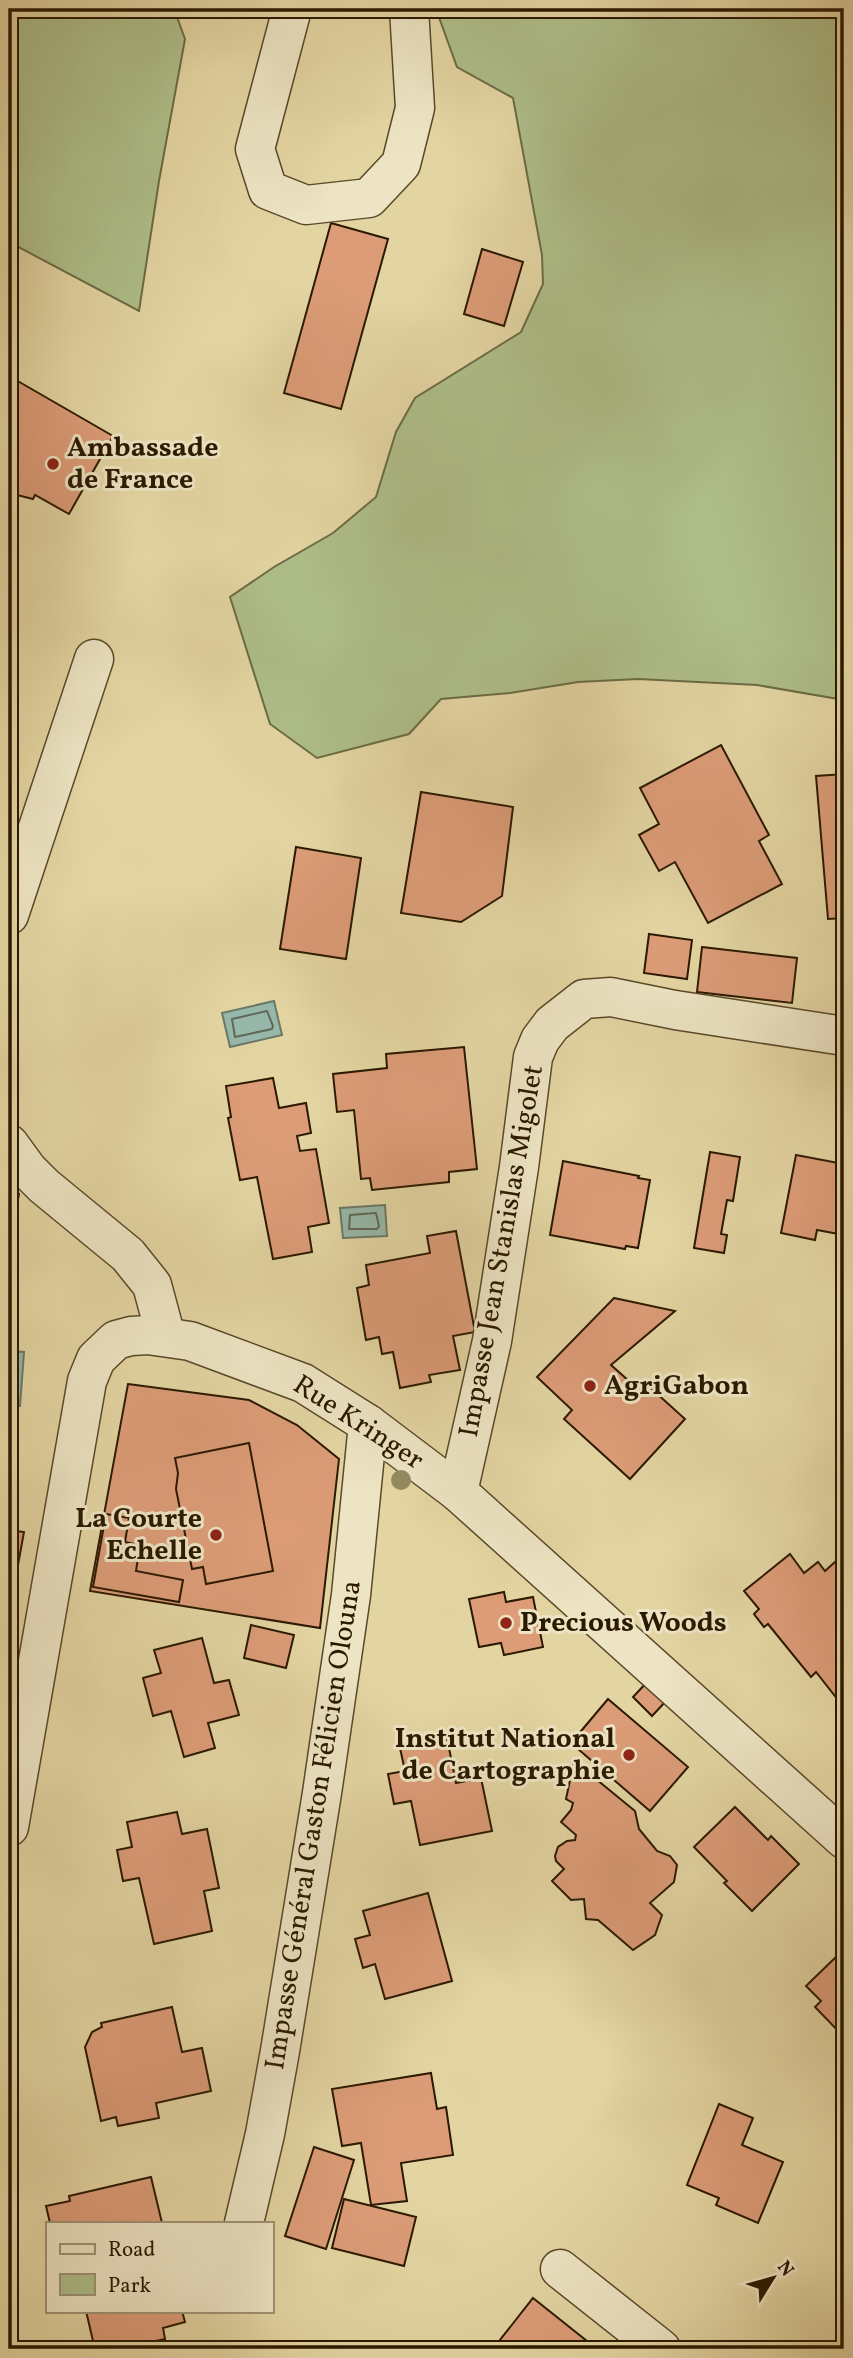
<svg xmlns="http://www.w3.org/2000/svg" width="853" height="2358" font-family="Vollkorn,serif">
<style>
.green{fill:#aebe89;stroke:#6c6c45;stroke-width:2}
.water{fill:#96b8aa;stroke:#6b7866;stroke-width:2}
.lines{fill:none;stroke-linecap:round;stroke-linejoin:round}
.shore{stroke:#606856;stroke-width:2}
.building{fill:#dc9c78;stroke:#2b1901;stroke-width:2}
.minor-casing{stroke:#594829;stroke-width:41}
.minor{stroke:#ede4c3;stroke-width:38}
.tree{fill:#938960}
.poi-dot{fill:#8f2418;stroke:#ede4c3;stroke-width:2.5}
.labels{text-anchor:middle;dominant-baseline:central;stroke-width:6;stroke-linejoin:round;paint-order:stroke}
.poi-label{font-size:28px;font-weight:bold;fill:#2b1901;stroke:#ede4c3;text-anchor:start}
.street-label{font-size:28px;fill:#2b1901;stroke:#ede4c3}
</style>
<rect width="100%" height="100%" fill="#e3d5a2"/>
<filter id="stains"><feTurbulence type="fractalNoise" baseFrequency=".00286" numOctaves="4"/><feColorMatrix values="0 0 0 0 .2 0 0 0 0 .09 0 0 0 0 .02 0 0 0 .5 -.17"/></filter>
<radialGradient id="worn" r=".72"><stop offset=".6" stop-color="#630" stop-opacity="0"/><stop offset="1" stop-color="#630" stop-opacity=".3"/></radialGradient>
<g class="green">
<polygon points="9,9 174,9 185,39 159,181 139,311 9,242"/>
<polygon points="436,9 844,9 844,700 757,685 638,679 578,682 510,693 441,699 409,734 317,758 270,724 230,597 274,567 333,533 376,497 396,432 415,398 521,332 543,284 542,255 513,98 457,67"/>
</g>
<g class="water">
<polygon points="274,1001 282,1035 230,1047 222,1013"/>
<polygon points="385,1205 387,1236 343,1238 340,1208"/>
<polygon points="9,1351 24,1352 20,1406 9,1405"/>
</g>
<g class="lines">
<g class="shore">
<polygon points="267,1011 273,1026 272,1029 235,1037 232,1019"/>
<polygon points="376,1213 379,1226 377,1229 349,1229 350,1215"/>
</g>
</g>
<g class="building">
<polygon points="331,223 388,239 341,409 284,393"/>
<polygon points="482,249 523,262 504,326 464,314"/>
<polygon points="9,376 113,436 69,514 35,495 33,499 9,493"/>
<polygon points="721,745 769,835 759,841 782,884 708,923 675,862 659,871 639,835 659,824 640,788"/>
<polygon points="844,774 844,918 828,919 816,776"/>
<polygon points="421,792 513,807 502,896 461,922 401,913"/>
<polygon points="296,847 361,858 346,959 280,949"/>
<polygon points="649,934 692,940 687,979 644,973"/>
<polygon points="702,947 797,958 792,1003 697,992"/>
<polygon points="464,1047 477,1169 449,1172 449,1182 372,1190 370,1178 361,1179 354,1110 337,1112 333,1074 387,1068 386,1054"/>
<polygon points="273,1078 279,1108 306,1103 311,1133 297,1136 300,1151 316,1149 329,1223 308,1227 312,1252 273,1259 257,1177 240,1180 228,1118 231,1117 226,1086"/>
<polygon points="710,1152 740,1157 733,1201 727,1200 721,1234 727,1235 724,1253 694,1248"/>
<polygon points="796,1155 844,1164 844,1235 817,1230 815,1240 781,1233"/>
<polygon points="563,1161 639,1176 638,1178 650,1180 638,1248 626,1246 625,1249 550,1235"/>
<polygon points="9,1192 19,1194 9,1246"/>
<polygon points="456,1231 475,1332 453,1336 460,1370 429,1375 431,1382 400,1388 393,1352 382,1354 379,1337 366,1340 357,1288 369,1285 366,1265 430,1253 427,1236"/>
<polygon points="614,1298 675,1311 611,1365 638,1389 644,1382 685,1419 630,1479 564,1419 572,1410 537,1377"/>
<polygon points="128,1384 249,1400 297,1425 339,1459 320,1628 90,1591"/>
<polygon points="249,1443 273,1571 206,1584 203,1567 192,1569 176,1489 178,1473 175,1458"/>
<polygon points="106,1514 129,1518 125,1542 140,1545 136,1571 183,1580 179,1602 93,1587"/>
<polygon points="9,1530 24,1532 11,1603 9,1602"/>
<polygon points="790,1554 804,1573 818,1562 825,1571 835,1562 844,1566 844,1703 842,1705 816,1672 811,1677 768,1624 764,1627 754,1614 759,1609 744,1591"/>
<polygon points="504,1592 506,1602 533,1597 543,1647 504,1655 501,1643 479,1647 469,1599"/>
<polygon points="251,1625 294,1635 286,1668 244,1658"/>
<polygon points="202,1638 214,1683 229,1680 239,1715 208,1723 215,1748 184,1757 171,1711 153,1716 143,1678 161,1673 154,1650"/>
<polygon points="649,1680 668,1699 652,1716 633,1697"/>
<polygon points="608,1699 688,1767 650,1811 571,1743"/>
<polygon points="447,1738 456,1783 481,1778 492,1831 420,1845 411,1801 394,1804 388,1774 405,1771 400,1748"/>
<polygon points="574,1761 635,1811 639,1829 657,1851 670,1856 677,1865 674,1882 650,1903 662,1915 655,1935 633,1950 598,1920 586,1919 584,1899 571,1900 552,1881 564,1869 556,1861 555,1856 558,1847 567,1841 575,1840 576,1835 561,1822 571,1810 573,1803 566,1799"/>
<polygon points="735,1807 768,1840 771,1836 799,1864 752,1911 724,1883 727,1881 694,1847"/>
<polygon points="177,1812 182,1834 207,1829 219,1888 204,1891 212,1931 154,1944 139,1878 123,1881 117,1850 132,1847 127,1822"/>
<polygon points="428,1893 452,1981 385,1999 375,1964 363,1968 355,1939 370,1935 363,1911"/>
<polygon points="838,1955 844,1961 844,2037 815,2007 821,2001 806,1986"/>
<polygon points="172,2007 182,2052 202,2048 211,2091 156,2103 159,2118 118,2126 116,2117 101,2121 85,2047 92,2032 102,2027 101,2023"/>
<polygon points="431,2073 437,2109 446,2107 453,2155 401,2163 407,2201 371,2205 361,2143 342,2146 332,2089"/>
<polygon points="719,2104 753,2118 742,2145 783,2162 758,2223 716,2205 719,2198 687,2185"/>
<polygon points="314,2147 354,2160 326,2249 285,2236"/>
<polygon points="151,2177 162,2223 50,2223 46,2206 70,2201 69,2196"/>
<polygon points="344,2199 416,2217 404,2266 332,2248"/>
<polygon points="533,2298 597,2349 502,2349 496,2345"/>
<polygon points="86,2311 182,2311 185,2322 163,2328 165,2339 151,2342 152,2347 111,2349 109,2342 94,2345"/>
</g>
<g class="lines">
<defs>
<g id="minor">
<polyline points="292,9 255,149 268,190 306,205 369,198 401,164 415,108 409,9"/>
<polyline points="9,915 94,659"/>
<polyline points="9,1144 28,1170 44,1186 128,1255 152,1285 166,1337"/>
<polyline points="458,1492 492,1341 519,1167 533,1057 540,1040 552,1024 584,999 611,997 675,1010 844,1036"/>
<polyline points="9,1827 87,1381 96,1359 116,1340 131,1336 148,1335 190,1341 303,1383 368,1424 458,1492 844,1839"/>
<polyline points="244,2223 265,2134 280,2051 322,1793 351,1595 368,1424"/>
<polyline points="560,2269 661,2349"/>
</g>
</defs>
<use href="#minor" class="minor-casing"/>
<use href="#minor" class="minor"/>
</g>
<circle class="tree" cx="401" cy="1480" r="10"/>
<g class="poi-dot">
<circle cx="53" cy="464" r="7"/>
<circle cx="590" cy="1386" r="7"/>
<circle cx="216" cy="1535" r="7"/>
<circle cx="506" cy="1623" r="7"/>
<circle cx="629" cy="1755" r="7"/>
</g>
<g class="labels">
<g class="poi-label">
<text x="67" y="448">Ambassade<tspan x="67" dy="32">de France</tspan></text>
<text x="604" y="1386">AgriGabon</text>
<text x="202" y="1519" text-anchor="end">La Courte<tspan x="202" dy="32">Echelle</tspan></text>
<text x="520" y="1623">Precious Woods</text>
<text x="615" y="1739" text-anchor="end">Institut National<tspan x="615" dy="32">de Cartographie</tspan></text>
</g>
<g class="street-label">
<text transform="translate(502 1251) rotate(-80)">Impasse Jean Stanislas Migolet</text>
<text transform="translate(358 1423) rotate(33)">Rue Kringer</text>
<text transform="translate(314 1825) rotate(-81)">Impasse Général Gaston Félicien Olouna</text>
</g>
</g>
<rect width="853" height="2358" fill="none" stroke="#e3d5a2" stroke-width="35"/>
<rect x="10" y="10" width="832" height="2337" fill="none" stroke="#2b1901" stroke-width="3.5"/>
<rect x="18" y="18" width="818" height="2323" fill="none" stroke="#2b1901" stroke-width="2"/>
<rect x="46" y="2222" width="228" height="91" fill="#ede4c3" stroke="#9f9375" stroke-width="2"/>
<rect x="60" y="2244" width="35" height="10" fill="#ede4c3" stroke="#9f9375" stroke-width="2"/>
<text x="108" y="2256" font-size="21" fill="#2b1901">Road</text>
<rect x="60" y="2274" width="35" height="21" fill="#aebe89" stroke="#9f9375" stroke-width="2"/>
<text x="108" y="2292" font-size="21" fill="#2b1901">Park</text>
<g transform="translate(773 2278) rotate(53)" stroke="#ede4c3" stroke-width="5" paint-order="stroke">
<path d="M0-5L12 26L0 18L-12 26Z" fill="#2b1901"/>
<text y="-10" font-size="19" font-weight="bold" text-anchor="middle" fill="#2b1901">N</text>
</g>
<rect width="100%" height="100%" filter="url(#stains)"/>
<rect width="100%" height="100%" fill="url(#worn)"/>
</svg>
